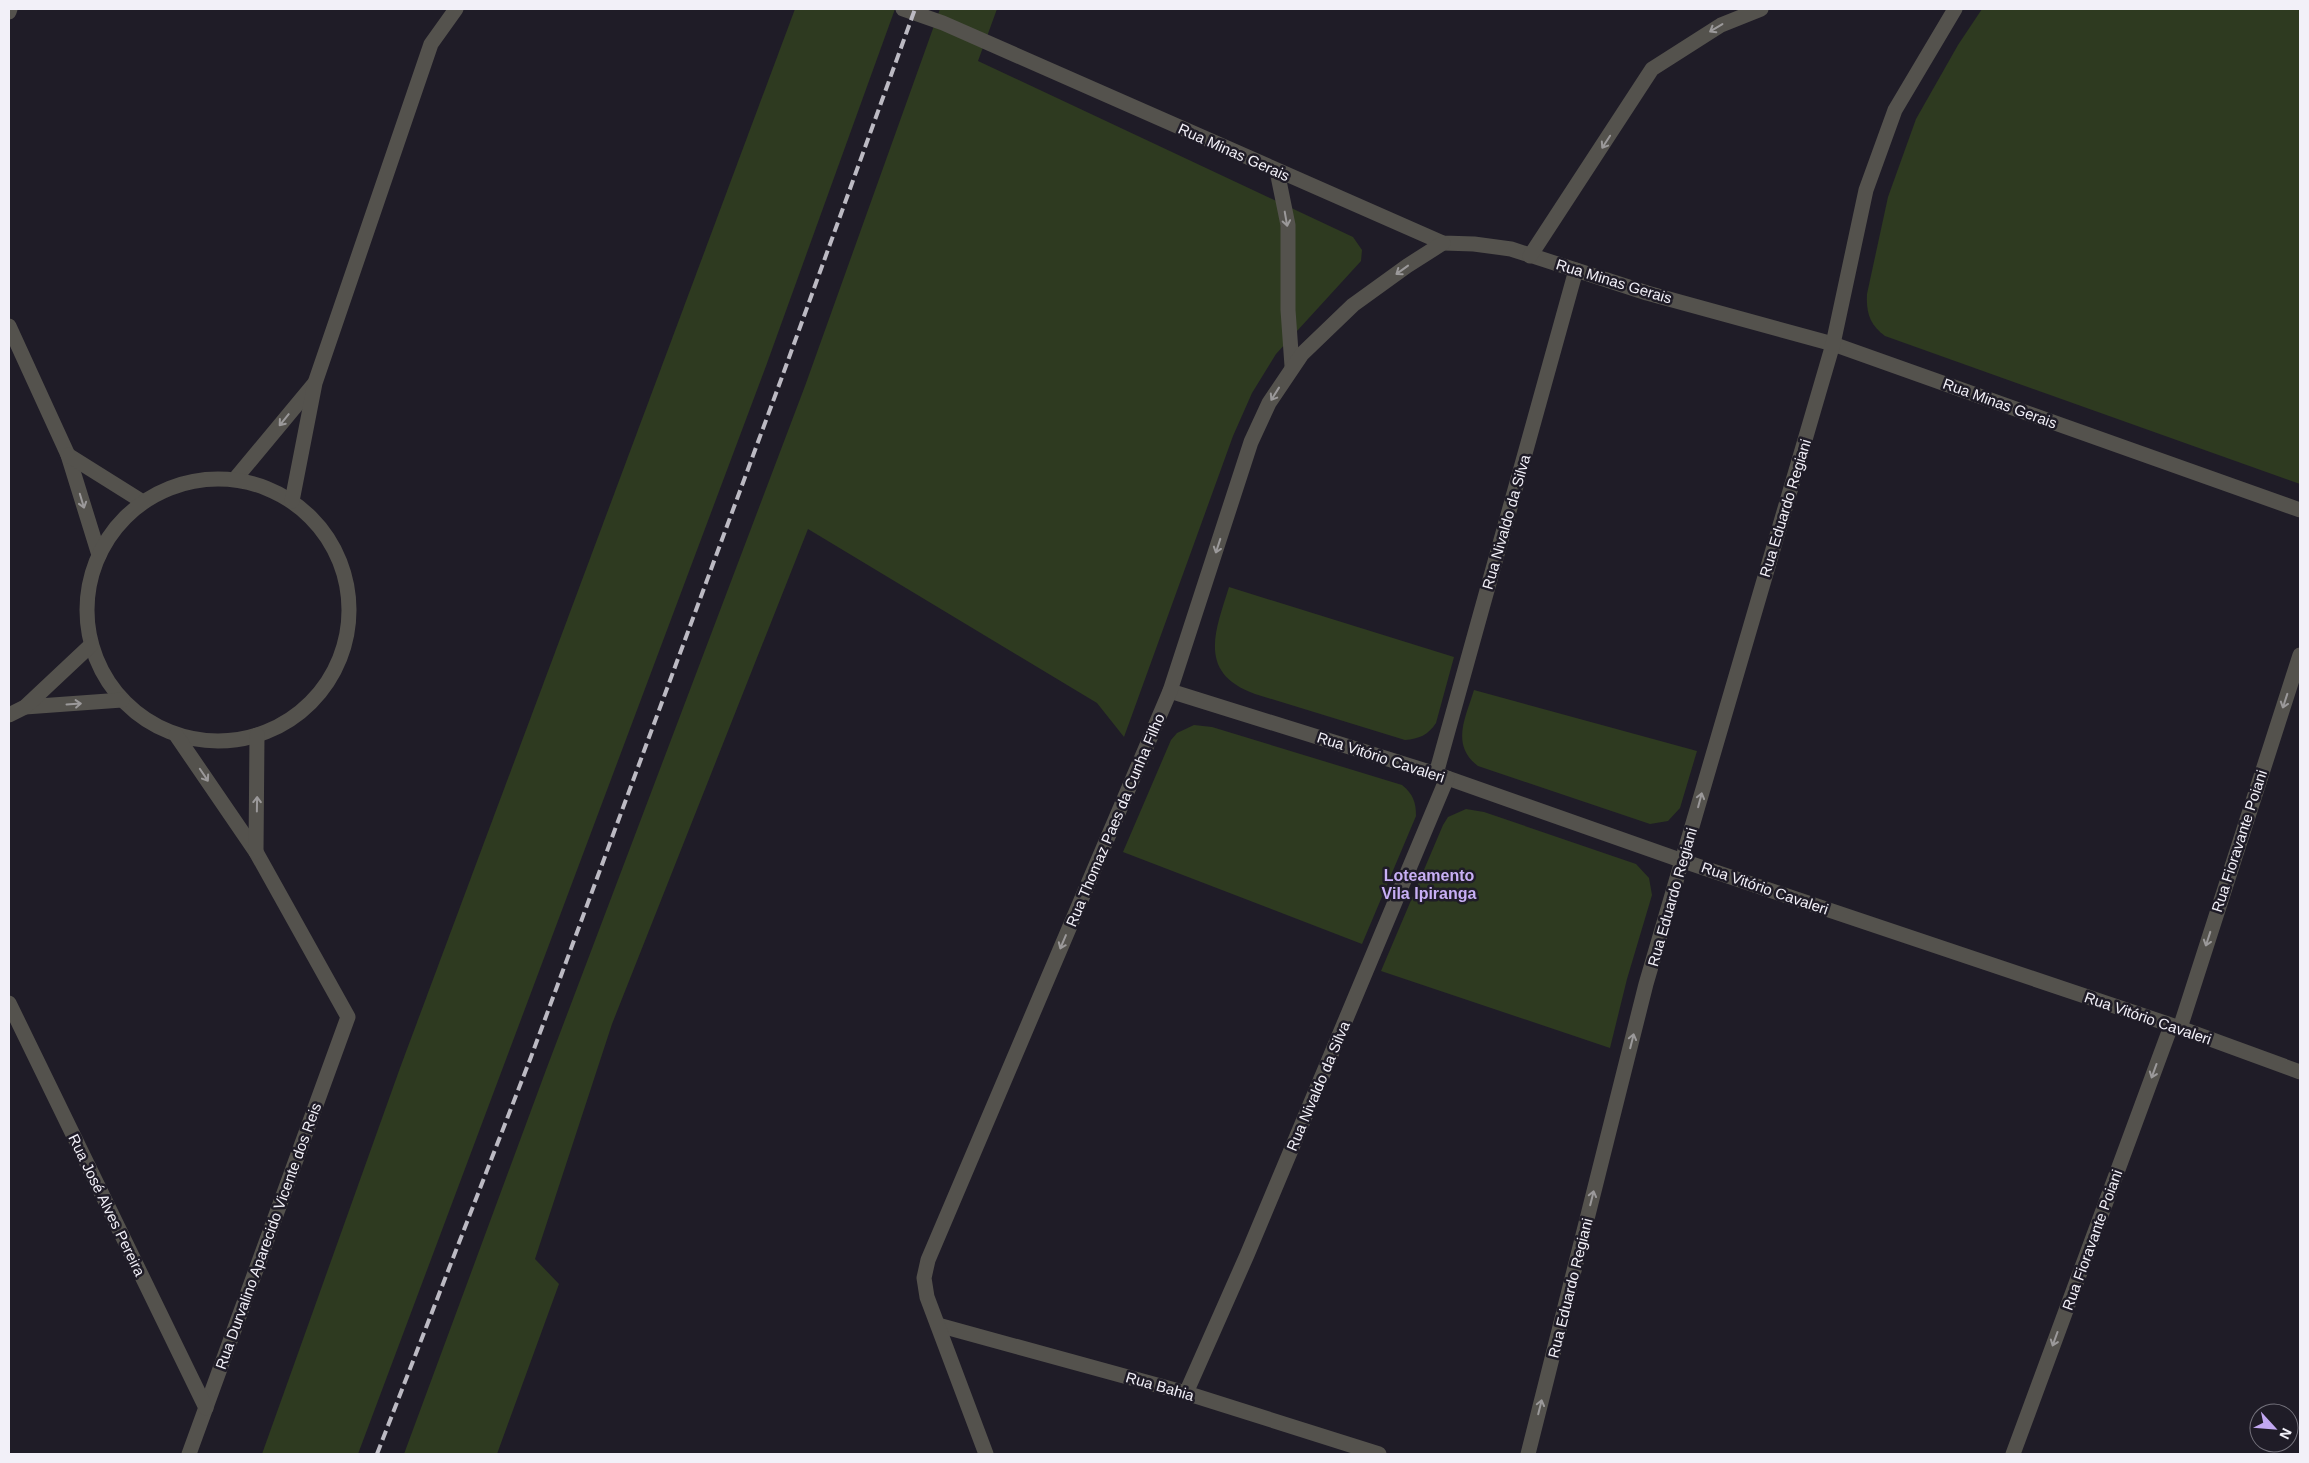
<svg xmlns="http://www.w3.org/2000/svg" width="2309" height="1463" font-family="Arial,sans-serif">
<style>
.green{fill:#2e3a20}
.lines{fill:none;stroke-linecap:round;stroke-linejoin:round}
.minor{stroke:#54524d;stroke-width:15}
.rail{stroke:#bcbac3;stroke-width:4;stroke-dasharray:10 5;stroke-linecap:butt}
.oneway{stroke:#9b999a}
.labels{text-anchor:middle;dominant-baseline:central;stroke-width:5;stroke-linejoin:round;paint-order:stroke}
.street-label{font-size:15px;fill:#f2f0f8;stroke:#1f1c27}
.neighbourhood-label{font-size:16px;font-weight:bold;fill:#c8aff5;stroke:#1f1c27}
</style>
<rect width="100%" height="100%" fill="#1f1c27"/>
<g class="green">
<polygon points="795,9 895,9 766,366 358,1454 262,1454 400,1068"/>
<polygon points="940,9 997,9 978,61 1353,237 1362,250 1361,261 1276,354 1252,393 1233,436 1124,737 1097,703 808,529 612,1024 535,1259 559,1284 497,1454 404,1454 546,1070 805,386"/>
<path d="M1982 9H2300V484L1885 336C1870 325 1866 313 1867 294L1888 197 1916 119 1958 45Z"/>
<path d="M1229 587 1454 657 1436 723C1428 735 1419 739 1405 740L1255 694C1197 673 1215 632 1229 587Z"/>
<path d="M1474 690 1697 751 1680 808 1668 821 1650 824 1478 766C1450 745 1466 717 1474 690Z"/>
<path d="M1194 725 1212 727 1402 785C1413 794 1416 802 1416 816L1362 944 1123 852 1171 740 1177 733Z"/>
<polygon points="1466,809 1484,812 1636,864 1649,878 1652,895 1627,979 1610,1048 1381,971 1443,825 1448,817"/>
</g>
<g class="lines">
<g class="minor">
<polyline points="903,9 943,23 1443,243 1474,244 1511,249 1647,293 1833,344 2300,510"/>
<polyline points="9,12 10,9"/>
<polyline points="1277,171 1288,225 1288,310 1292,366"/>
<polyline points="1530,256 1652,69 1721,25 1761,9"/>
<polyline points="9,326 68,455 99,555"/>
<polyline points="68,455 143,502"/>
<polyline points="235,479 314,384"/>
<circle cx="218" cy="610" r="131"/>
<polyline points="292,501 315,383 431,44 456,9"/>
<polyline points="1170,691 1436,774 1683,861 2180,1028 2300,1072"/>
<polyline points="25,707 122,700"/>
<polyline points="9,715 25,707 91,645"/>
<polyline points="176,735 256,852 348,1017 189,1454"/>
<polyline points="1436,774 1576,270"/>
<polyline points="256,852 257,735"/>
<polyline points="9,1003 206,1408"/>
<polyline points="2180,1028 2300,655"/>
<polyline points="938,1325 1186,1393 1379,1454"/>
<polyline points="1186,1393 1247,1255 1447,778"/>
<polyline points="986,1454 927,1297 924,1278 928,1260 1170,691 1251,442 1269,403 1302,354 1353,305 1407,266 1443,243"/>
<polyline points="1528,1454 1646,984 1833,344 1866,190 1895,110 1955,9"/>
<polyline points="2013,1454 2171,1026"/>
</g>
<polyline class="rail" points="377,1454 531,1057 782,377 915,9"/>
</g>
<defs><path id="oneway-shaft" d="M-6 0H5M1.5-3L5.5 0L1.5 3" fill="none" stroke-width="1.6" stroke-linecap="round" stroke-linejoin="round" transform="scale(1.25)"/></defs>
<g class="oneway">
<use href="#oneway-shaft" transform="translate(1716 28) rotate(149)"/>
<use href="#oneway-shaft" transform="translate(1606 142) rotate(123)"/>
<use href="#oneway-shaft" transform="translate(1286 219) rotate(80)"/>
<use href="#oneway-shaft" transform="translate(1402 270) rotate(144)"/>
<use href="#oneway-shaft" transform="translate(1275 394) rotate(122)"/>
<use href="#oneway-shaft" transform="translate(284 420) rotate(129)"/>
<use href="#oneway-shaft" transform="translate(82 501) rotate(73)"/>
<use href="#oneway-shaft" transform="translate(1218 546) rotate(108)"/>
<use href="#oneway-shaft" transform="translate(2285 701) rotate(108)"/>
<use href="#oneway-shaft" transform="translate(74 704) rotate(-4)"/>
<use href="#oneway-shaft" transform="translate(204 775) rotate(56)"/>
<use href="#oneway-shaft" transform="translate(1700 800) rotate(-75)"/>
<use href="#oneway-shaft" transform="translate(257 804) rotate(-89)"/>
<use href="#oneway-shaft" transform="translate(2208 939) rotate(108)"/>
<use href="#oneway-shaft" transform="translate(1063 942) rotate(113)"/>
<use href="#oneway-shaft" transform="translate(1632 1041) rotate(-76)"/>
<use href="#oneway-shaft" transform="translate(2154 1071) rotate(110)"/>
<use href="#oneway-shaft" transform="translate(1592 1198) rotate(-76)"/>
<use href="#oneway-shaft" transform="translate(2055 1339) rotate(110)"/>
<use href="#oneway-shaft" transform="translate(1540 1407) rotate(-76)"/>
</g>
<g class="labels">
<g class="street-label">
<text transform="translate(1234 152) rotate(24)">Rua Minas Gerais</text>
<text transform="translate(1614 281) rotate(17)">Rua Minas Gerais</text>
<text transform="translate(2000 403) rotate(20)">Rua Minas Gerais</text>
<text transform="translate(1785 508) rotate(-73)">Rua Eduardo Regiani</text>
<text transform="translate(1506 522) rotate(-74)">Rua Nivaldo da Silva</text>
<text transform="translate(1381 757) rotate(18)">Rua Vitório Cavaleri</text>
<text transform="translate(1115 820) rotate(-67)">Rua Thomaz Paes da Cunha Filho</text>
<text transform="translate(2239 841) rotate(-72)">Rua Fioravante Poiani</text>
<text transform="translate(1765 888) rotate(19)">Rua Vitório Cavaleri</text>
<text transform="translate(1672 897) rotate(-74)">Rua Eduardo Regiani</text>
<text transform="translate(2148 1018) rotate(19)">Rua Vitório Cavaleri</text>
<text transform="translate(1318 1086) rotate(-67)">Rua Nivaldo da Silva</text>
<text transform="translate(107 1205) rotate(64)">Rua José Alves Pereira</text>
<text transform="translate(268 1236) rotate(-70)">Rua Durvalino Aparecido Vicente dos Reis</text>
<text transform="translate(2092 1240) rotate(-70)">Rua Fioravante Poiani</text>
<text transform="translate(1570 1288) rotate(-76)">Rua Eduardo Regiani</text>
<text transform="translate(1160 1386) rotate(16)">Rua Bahia</text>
</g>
<g class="neighbourhood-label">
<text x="1429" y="875">Loteamento<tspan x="1429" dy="18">Vila Ipiranga</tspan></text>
</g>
</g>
<rect width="2309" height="1463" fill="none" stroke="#f2f0f8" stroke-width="20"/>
<g transform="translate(2274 1428) rotate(116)"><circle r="24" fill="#1f1c27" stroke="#73717b"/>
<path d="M0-4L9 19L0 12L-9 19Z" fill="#c2a8f2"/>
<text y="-8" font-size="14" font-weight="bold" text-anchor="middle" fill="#f2f0f8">N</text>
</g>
</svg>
